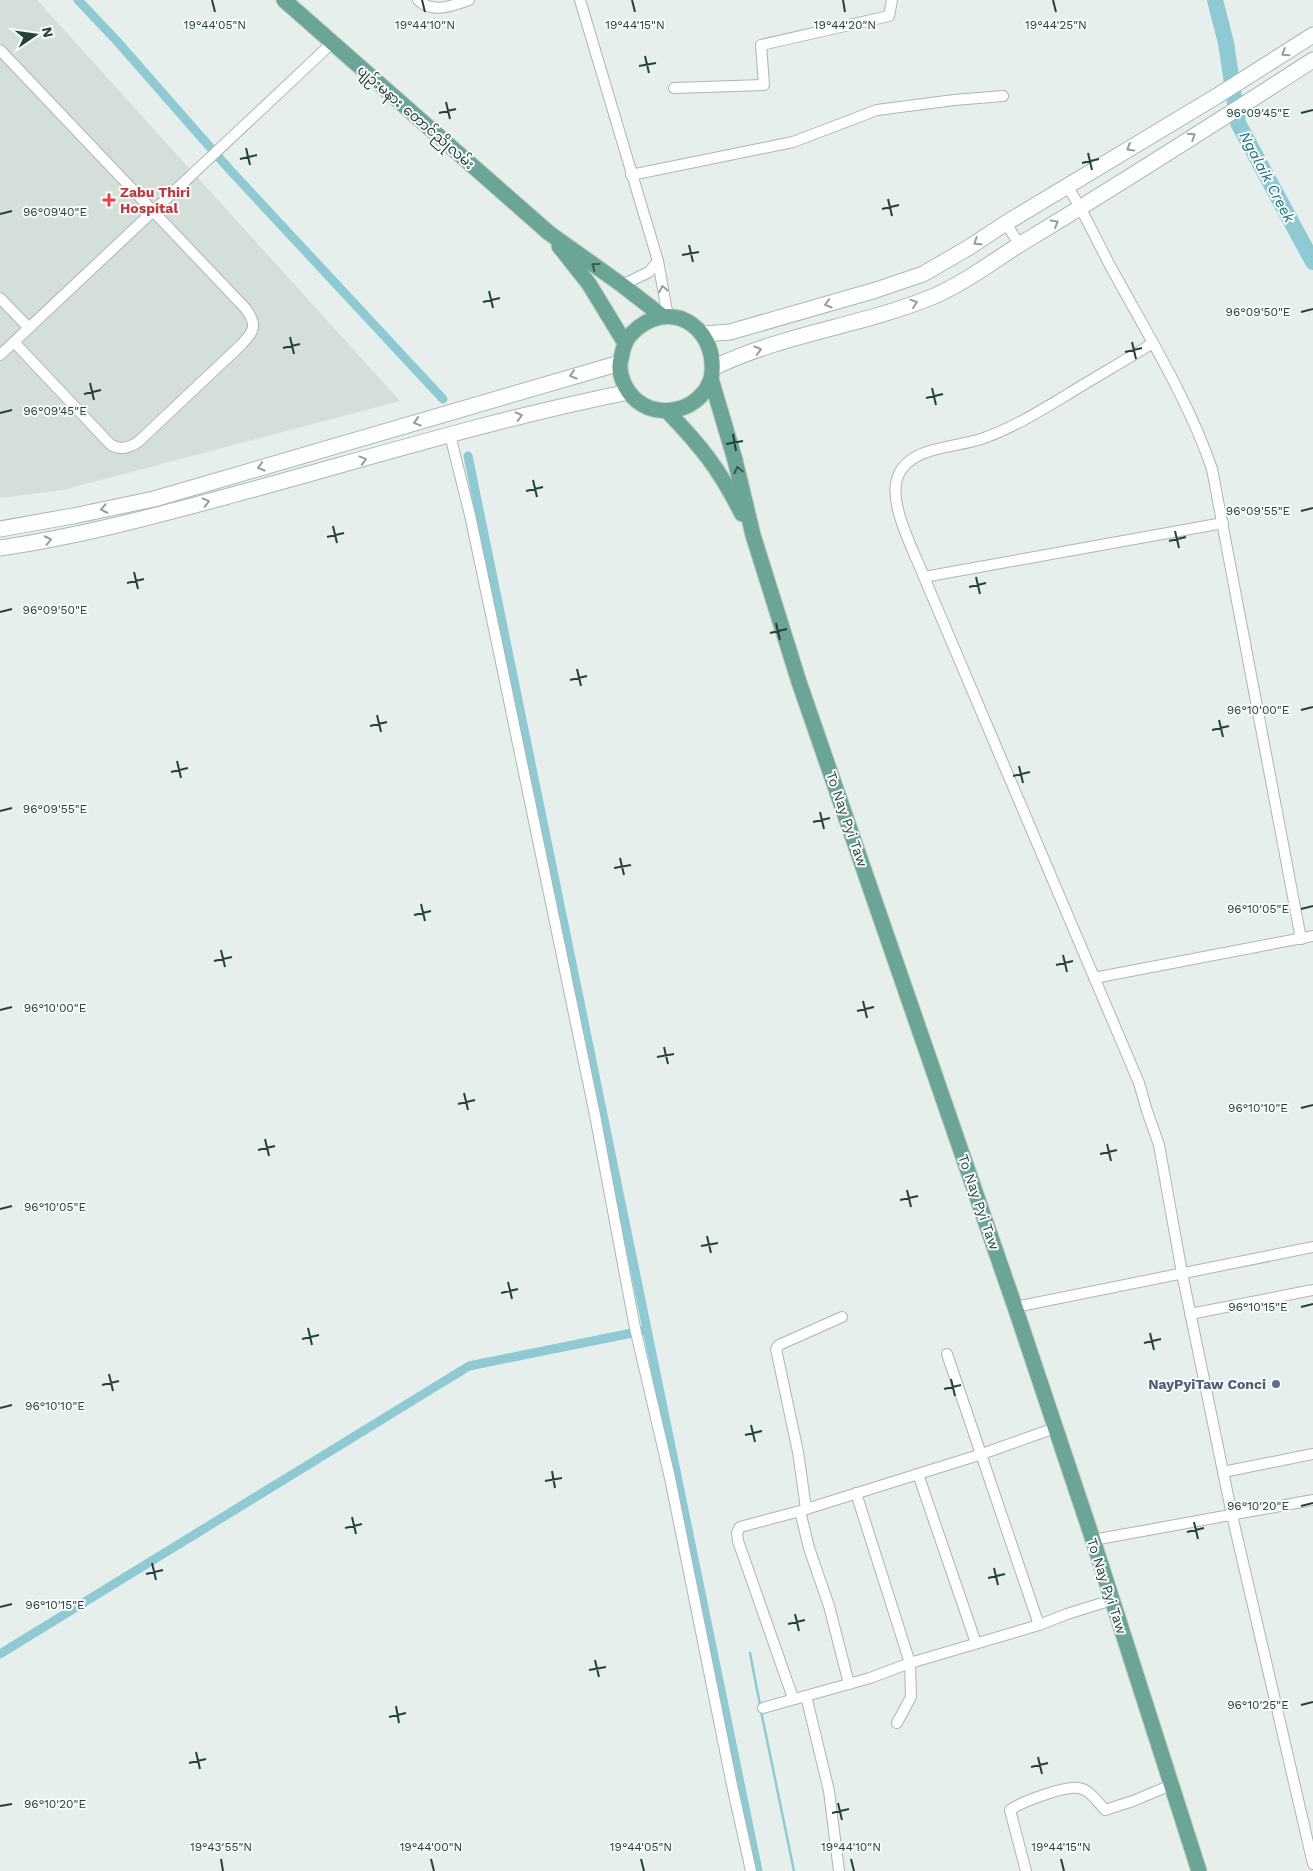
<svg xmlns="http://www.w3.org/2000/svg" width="1313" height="1871" font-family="'Work Sans','Noto Sans Myanmar',sans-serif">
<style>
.built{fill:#d4dfda}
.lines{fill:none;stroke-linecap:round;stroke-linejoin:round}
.stream{stroke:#8ec9d4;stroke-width:2.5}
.canal{stroke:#8ec9d4;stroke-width:9}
.river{stroke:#8ec9d4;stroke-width:16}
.minor-casing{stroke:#a8b8b2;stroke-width:12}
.secondary-casing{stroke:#a4bbb3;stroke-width:17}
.primary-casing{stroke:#c2cac8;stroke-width:17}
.minor{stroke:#fff;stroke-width:10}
.secondary{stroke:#fff;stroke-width:15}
.primary{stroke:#6aa596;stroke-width:15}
.oneway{stroke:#92a09c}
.oneway2{stroke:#365b51}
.ticks{fill:none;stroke:#24423a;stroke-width:2}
.health-dot{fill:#e0444e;stroke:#f7fbf9;stroke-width:2}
.service-dot{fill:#5c6f8a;stroke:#f7fbf9;stroke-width:2}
.labels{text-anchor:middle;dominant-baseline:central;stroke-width:4;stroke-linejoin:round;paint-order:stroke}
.street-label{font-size:14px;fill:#24423a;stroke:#f7fbf9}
.health-label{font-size:14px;font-weight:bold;fill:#be3a42;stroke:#f7fbf9;text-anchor:start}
.service-label{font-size:14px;font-weight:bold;fill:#4e5e75;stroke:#f7fbf9;text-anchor:end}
.water-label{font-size:15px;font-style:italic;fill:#1c6f80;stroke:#f7fbf9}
.ticks-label{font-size:12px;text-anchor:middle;fill:#24423a;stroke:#f7fbf9;stroke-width:4;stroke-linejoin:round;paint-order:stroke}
</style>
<rect width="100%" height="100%" fill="#e6efeb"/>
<polygon class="built" points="0,0 37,0 400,401 63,490 0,498"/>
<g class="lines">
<g class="stream">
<polyline points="750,1653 760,1705"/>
<polyline points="761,1711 794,1871"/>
</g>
<g class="canal">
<polyline points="78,0 116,40 230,170 443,399"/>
<polyline points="468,456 758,1871"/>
<polyline points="0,1654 469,1366 642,1331"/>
</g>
<polyline class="river" points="1215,0 1226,43 1238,123 1313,262"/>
<defs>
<g id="minor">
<path d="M418 0C432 14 452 6 469 0"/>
<polyline points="580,0 658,261 668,317"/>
<path d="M0 50 246 309C258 326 254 331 241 345L138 442C129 448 119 451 110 444L14 342"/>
<polyline points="674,88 764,85 761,45 889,16 892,0"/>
<polyline points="631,175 793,142 877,110 954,100 1003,96"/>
<path d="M1067 186C1087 216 1100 249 1118 280 1151 340 1190 404 1212 469L1301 939"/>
<polyline points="1006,223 1019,244"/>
<polyline points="622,285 649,272 658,261"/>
<polyline points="0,298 29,328"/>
<path d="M1153 343C1124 361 1094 378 1065 396 1038 412 1011 429 981 439 955 448 910 446 898 476 887 502 914 551 924 577L1139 1083 1147 1111 1159 1145 1182 1273 1232 1515 1313 1864"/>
<polyline points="0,355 332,43"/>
<polyline points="450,435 470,515 500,657 595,1115 635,1328 670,1478 732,1785 751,1871"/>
<polyline points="924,577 1223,523"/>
<polyline points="1094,978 1313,936"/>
<polyline points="1015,1307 1313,1247"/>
<polyline points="1190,1314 1313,1290"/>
<polyline points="1223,1472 1313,1454"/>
<polyline points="918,1474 976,1643"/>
<polyline points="856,1493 910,1663 911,1697 897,1723"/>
<polyline points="806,1509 798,1452 776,1349 779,1345 842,1317"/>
<polyline points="800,1511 809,1548 829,1606 849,1684"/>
<polyline points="1093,1540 1313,1500"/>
<polyline points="1039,1625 1067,1614 1112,1600"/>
<polyline points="806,1696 829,1791 839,1871"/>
<polyline points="793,1698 738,1541 737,1533 740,1527 800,1511 982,1454 1055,1428"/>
<polyline points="763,1708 870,1678 910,1663 1039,1625 947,1354"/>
<path d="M1026 1871 1010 1810C1021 1802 1064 1786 1078 1788 1089 1789 1098 1802 1105 1810L1133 1801 1171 1785"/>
</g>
<g id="secondary">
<polyline points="703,334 730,332 876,290 923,274 968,248 1006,223 1217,96 1313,35"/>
<path d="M713 368C782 334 861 326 932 297 968 282 999 256 1032 237 1127 180 1220 120 1313 60"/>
<polyline points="0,529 73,516 154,499 620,363"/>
<path d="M0 548C76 537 151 517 225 497 359 461 493 419 629 392"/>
</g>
<g id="primary">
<polyline points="284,0 549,233 622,285 662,316"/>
<polyline points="559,246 589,284 625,343"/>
<path d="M711 379C709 383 707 389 704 392 688 413 656 417 636 400 625 390 617 373 621 359 622 354 623 348 625 344 627 337 634 331 639 327 678 298 720 334 711 379L735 460 753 535 799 682 1015 1307 1093 1540 1199 1871"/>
<path d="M667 411C701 446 720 470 742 514"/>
</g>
</defs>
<use href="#minor" class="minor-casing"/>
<use href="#secondary" class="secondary-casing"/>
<use href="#primary" class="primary-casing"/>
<use href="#minor" class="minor"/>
<use href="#secondary" class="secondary"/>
<use href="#primary" class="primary"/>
</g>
<defs><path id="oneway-chevron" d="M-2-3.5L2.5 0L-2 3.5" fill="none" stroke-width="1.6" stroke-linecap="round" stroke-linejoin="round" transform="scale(1.25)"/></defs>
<g class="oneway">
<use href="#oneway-chevron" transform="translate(1285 53) rotate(147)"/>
<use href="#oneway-chevron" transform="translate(1192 136) rotate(-33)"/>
<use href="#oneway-chevron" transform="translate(1130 148) rotate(149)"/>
<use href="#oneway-chevron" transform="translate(1055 223) rotate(-31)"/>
<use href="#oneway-chevron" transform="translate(977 242) rotate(147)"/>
<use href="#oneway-chevron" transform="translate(663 289) rotate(-101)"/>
<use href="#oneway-chevron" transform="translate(914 303) rotate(-19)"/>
<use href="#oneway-chevron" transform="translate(828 304) rotate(164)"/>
<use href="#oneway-chevron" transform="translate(758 350) rotate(-16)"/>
<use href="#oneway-chevron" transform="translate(573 375) rotate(163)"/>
<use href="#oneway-chevron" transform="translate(519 416) rotate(-14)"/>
<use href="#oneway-chevron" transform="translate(417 422) rotate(164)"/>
<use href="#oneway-chevron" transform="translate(363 460) rotate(-15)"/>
<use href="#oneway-chevron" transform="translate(261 467) rotate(164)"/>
<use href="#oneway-chevron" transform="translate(206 502) rotate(-15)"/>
<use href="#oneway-chevron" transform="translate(104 509) rotate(168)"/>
<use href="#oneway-chevron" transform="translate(48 540) rotate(-12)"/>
</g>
<g class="oneway2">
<use href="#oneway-chevron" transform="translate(595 266) rotate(-144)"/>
<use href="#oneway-chevron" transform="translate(738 470) rotate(-103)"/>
</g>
<path class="ticks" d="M212 0 215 12M422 0 425 12M632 0 635 12M843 0 845 12M1053 0 1056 12M645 56 649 73M639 66 656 63M446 102 450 119M439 113 456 109M1301 113 1313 110M246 148 250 165M1088 153 1092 170M240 159 257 155M1082 163 1099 159M888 199 892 216M882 209 899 205M0 214 12 211M689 245 693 262M682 255 699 252M489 291 493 308M483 302 500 298M1301 312 1313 309M290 337 294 354M1132 342 1136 359M283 348 300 344M1125 352 1142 348M90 383 94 400M932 388 936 405M84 394 101 390M926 398 943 394M0 413 12 410M733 434 736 451M726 444 743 441M533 480 537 497M526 491 543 487M1301 511 1313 508M333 526 337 543M1175 531 1179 548M327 537 344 533M1169 541 1186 537M134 572 138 589M976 577 980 594M127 583 144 579M969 587 986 583M0 612 12 609M776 623 780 640M770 633 787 629M577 669 581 686M570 680 587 676M1301 710 1313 707M377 715 381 732M1219 720 1223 737M370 726 387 722M1212 730 1229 726M177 761 181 778M1019 766 1023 783M171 772 188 768M1013 776 1030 772M0 811 12 808M820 812 824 829M813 822 830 818M620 858 624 875M614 868 631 865M421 904 425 921M1301 909 1313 906M414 915 431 911M221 950 225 967M1063 955 1067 972M214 961 232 957M1056 965 1073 961M863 1001 867 1018M0 1010 12 1007M857 1011 874 1007M664 1047 668 1064M657 1057 674 1054M464 1093 468 1110M458 1104 475 1100M1301 1108 1313 1105M265 1139 269 1156M1107 1144 1111 1161M258 1150 275 1146M1100 1154 1117 1150M907 1190 911 1207M900 1200 918 1196M0 1209 12 1206M707 1236 711 1253M701 1246 718 1243M508 1282 512 1299M501 1293 518 1289M1301 1307 1313 1304M308 1328 312 1345M1150 1333 1154 1350M302 1339 319 1335M1144 1343 1161 1339M109 1374 113 1391M951 1379 955 1396M102 1385 119 1381M944 1389 961 1385M0 1408 12 1405M751 1425 755 1442M745 1435 762 1431M552 1471 555 1488M545 1481 562 1478M1301 1506 1313 1503M352 1517 356 1534M1194 1522 1198 1539M345 1528 362 1524M1187 1532 1204 1528M152 1563 156 1580M994 1568 998 1585M146 1574 163 1570M988 1578 1005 1574M0 1607 12 1604M795 1614 799 1631M788 1624 805 1620M595 1660 599 1677M589 1670 606 1667M1301 1705 1313 1702M396 1706 399 1723M389 1717 406 1713M196 1752 200 1769M1038 1757 1042 1774M189 1763 206 1759M1031 1767 1048 1763M838 1803 842 1820M0 1806 12 1804M832 1813 849 1809M221 1859 223 1871M431 1859 434 1871M641 1859 644 1871M851 1859 854 1871M1061 1859 1064 1871"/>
<path class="health-dot" d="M106.5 192.5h5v5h5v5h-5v5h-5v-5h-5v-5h5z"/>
<circle class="service-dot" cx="1276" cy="1384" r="5"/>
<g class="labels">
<g class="street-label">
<text transform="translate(416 117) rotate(41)">ပျဉ်းမနား တောင်ညိုလမ်း</text>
<text transform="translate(847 819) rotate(71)">To Nay Pyi Taw</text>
<text transform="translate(979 1202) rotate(71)">To Nay Pyi Taw</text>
<text transform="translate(1107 1586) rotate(72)">To Nay Pyi Taw</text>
</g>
<g class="health-label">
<text x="120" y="192">Zabu Thiri<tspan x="120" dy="16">Hospital</tspan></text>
</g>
<g class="service-label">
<text x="1266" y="1384">NayPyiTaw Conci</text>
</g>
<g class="water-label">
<text transform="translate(1267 177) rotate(62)">Ngalaik Creek</text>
</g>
</g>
<g class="ticks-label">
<text x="215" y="29">19°44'05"N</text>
<text x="425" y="29">19°44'10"N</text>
<text x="635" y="29">19°44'15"N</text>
<text x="845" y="29">19°44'20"N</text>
<text x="1056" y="29">19°44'25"N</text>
<text x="1258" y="117">96°09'45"E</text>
<text x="55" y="216">96°09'40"E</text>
<text x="1258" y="316">96°09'50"E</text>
<text x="55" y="415">96°09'45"E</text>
<text x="1258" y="515">96°09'55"E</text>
<text x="55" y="614">96°09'50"E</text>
<text x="1258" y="714">96°10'00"E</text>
<text x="55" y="813">96°09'55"E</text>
<text x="1258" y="913">96°10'05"E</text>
<text x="55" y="1012">96°10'00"E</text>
<text x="1258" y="1112">96°10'10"E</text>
<text x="55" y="1211">96°10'05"E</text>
<text x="1258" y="1311">96°10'15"E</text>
<text x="55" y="1410">96°10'10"E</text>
<text x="1258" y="1510">96°10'20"E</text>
<text x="55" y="1609">96°10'15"E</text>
<text x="1258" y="1709">96°10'25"E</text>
<text x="55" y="1808">96°10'20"E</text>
<text x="221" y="1851">19°43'55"N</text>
<text x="431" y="1851">19°44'00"N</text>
<text x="641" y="1851">19°44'05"N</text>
<text x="851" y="1851">19°44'10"N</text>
<text x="1061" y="1851">19°44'15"N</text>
</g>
<g transform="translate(35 35) rotate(77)" stroke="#f7fbf9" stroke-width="4" paint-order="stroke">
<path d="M0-4L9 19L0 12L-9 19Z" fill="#24423a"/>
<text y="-8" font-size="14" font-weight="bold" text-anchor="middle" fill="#24423a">N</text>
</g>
</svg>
